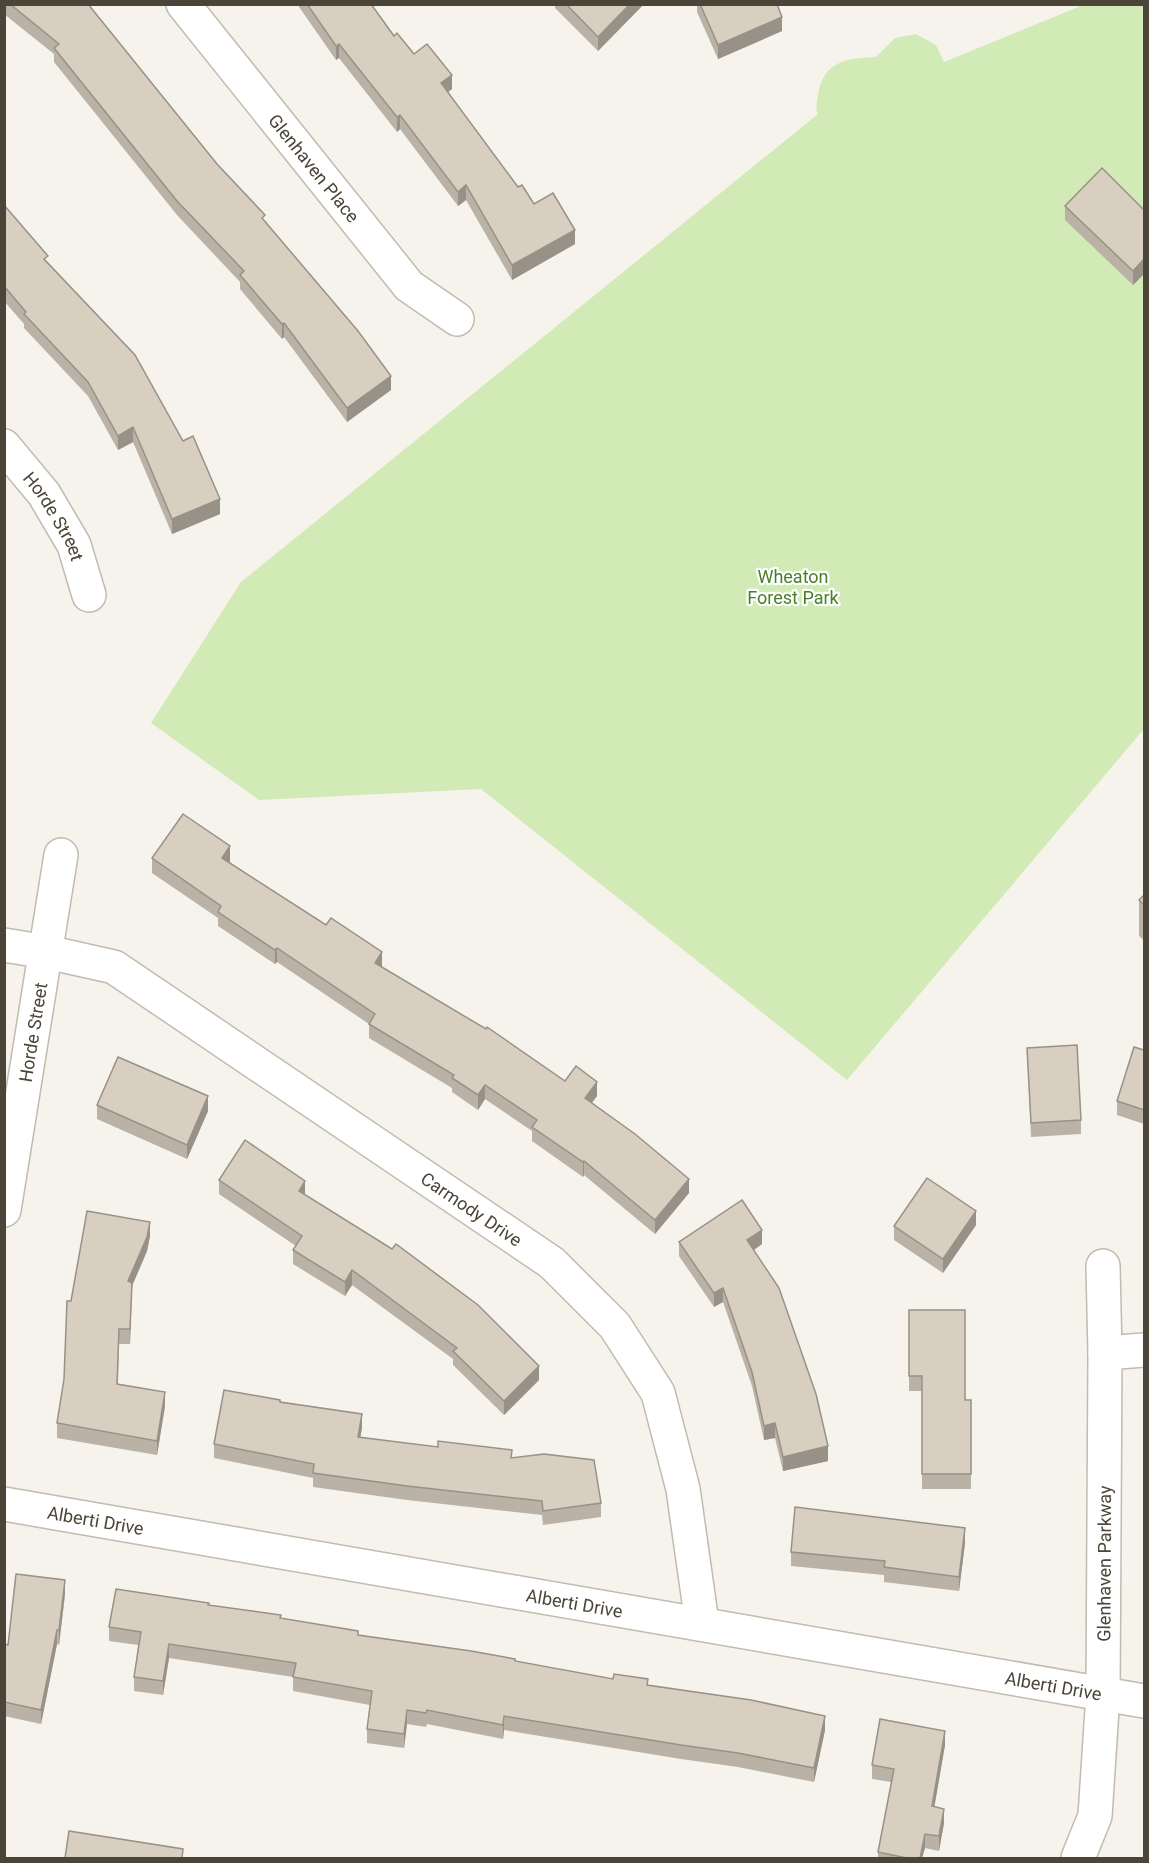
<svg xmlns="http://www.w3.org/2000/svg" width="1149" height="1863" font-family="Roboto,sans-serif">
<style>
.green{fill:#d2eab5}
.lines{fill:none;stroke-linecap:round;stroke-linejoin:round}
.minor-casing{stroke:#c2bbae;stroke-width:36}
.minor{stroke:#fff;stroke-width:33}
.wall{fill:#bab2a6}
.shaded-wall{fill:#979187}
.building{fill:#d8cfc1;stroke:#979187;stroke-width:1.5}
.labels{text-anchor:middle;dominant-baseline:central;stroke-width:4.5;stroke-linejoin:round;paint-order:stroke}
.street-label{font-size:18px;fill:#4b4439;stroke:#fff}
.park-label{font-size:18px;fill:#4a7f2a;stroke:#fff}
</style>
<rect width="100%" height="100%" fill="#f6f3ec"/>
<path class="green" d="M1083 5H1144V729L847 1080 481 789 259 800 151 723 241 582 818 114C815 108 817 102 818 95 823 61 847 58 876 57L895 38 916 34 936 45 944 62Z"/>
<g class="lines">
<defs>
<g id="minor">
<path id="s1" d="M183 4 409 286 457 319"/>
<path id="s2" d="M4 446 44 494 74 545 89 595"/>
<path id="s3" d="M4 945 47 952 114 967 552 1263 615 1326 658 1393 683 1489 702 1623"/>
<path id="s4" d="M4 1210 61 855"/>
<polyline points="1105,1353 1144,1350"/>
<path id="s5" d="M4 1504 1144 1701"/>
<path id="s6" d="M1078 1858 1095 1816 1103 1694 1105 1353 1103 1266"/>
</g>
</defs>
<use href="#minor" class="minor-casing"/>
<use href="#minor" class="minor"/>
</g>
<g class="wall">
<polygon points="4,4 88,4 217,164 265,221 391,390 347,422 284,337 282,339 240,289 240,282 177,215 54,62 54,54 4,14"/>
<polygon points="297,4 371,4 394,36 452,89 447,92 518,187 534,204 575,244 512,280 466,200 458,206 400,129 397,132 339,58 336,60"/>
<polygon points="555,4 644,4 598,51 555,8"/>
<polygon points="697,4 777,4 782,31 718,59 697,12"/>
<polygon points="4,205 48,263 220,514 172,534 133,442 118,450 88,396 24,328 24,324 4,301"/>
<polygon points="1065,206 1144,210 1144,274 1133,285 1065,220"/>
<polygon points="152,858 230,861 229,862 382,966 382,967 565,1081 597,1096 591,1103 689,1193 655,1234 584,1175 583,1177 532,1141 532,1131 485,1099 478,1110 452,1092 452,1088 369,1038 369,1024 277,962 275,964 218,926 218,918 152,873"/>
<polygon points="1144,895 1144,940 1139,936 1139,900"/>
<polygon points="1027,1048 1081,1120 1081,1134 1031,1137"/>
<polygon points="1144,1050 1144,1124 1117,1115 1117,1101"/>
<polygon points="97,1105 208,1111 187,1159 97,1119"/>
<polygon points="219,1180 305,1195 539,1380 504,1415 453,1365 453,1359 352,1285 345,1296 293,1264 293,1250 296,1246 219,1194"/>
<polygon points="976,1225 943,1273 894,1240 894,1226"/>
<polygon points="150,1236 147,1251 132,1286 130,1344 119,1344 118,1384 165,1406 157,1455 57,1438 57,1423 64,1379 71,1301"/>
<polygon points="679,1242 762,1244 753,1250 828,1461 783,1471 775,1438 764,1440 752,1386 723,1302 714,1307 679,1256"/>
<polygon points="909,1310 965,1400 971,1400 971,1489 922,1489 922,1391 909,1391"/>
<polygon points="280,1402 362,1428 360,1437 512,1458 601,1503 601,1517 543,1525 542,1515 407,1500 313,1487 313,1478 214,1458 214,1444"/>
<polygon points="965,1543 959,1591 884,1582 884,1575 791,1566 791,1552"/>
<polygon points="65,1594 59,1645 57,1644 41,1724 4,1716 4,1644 8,1645"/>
<polygon points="209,1605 281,1618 358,1635 648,1685 825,1730 814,1782 738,1767 681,1759 504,1730 503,1739 427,1724 426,1727 407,1724 404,1748 367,1743 367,1729 370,1705 293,1691 293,1677 169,1658 163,1695 134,1691 134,1677 138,1645 109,1641 109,1627"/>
<polygon points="945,1745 934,1807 944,1823 939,1851 925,1848 922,1858 878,1858 878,1852 891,1782 872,1779 872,1765"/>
</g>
<g class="shaded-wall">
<polygon points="630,4 644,4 598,51 598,37"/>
<polygon points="782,17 782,31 718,59 718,45"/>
<polygon points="339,44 339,58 336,60 336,46"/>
<polygon points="452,75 452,89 441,98 441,83"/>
<polygon points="400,115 400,129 397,132 397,117"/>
<polygon points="466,185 466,200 458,206 458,192"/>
<polygon points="575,230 575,244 512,280 512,265"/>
<polygon points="1144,259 1144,274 1133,285 1133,271"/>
<polygon points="284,323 284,337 282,339 282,324"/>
<polygon points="391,376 391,390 347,422 347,408"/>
<polygon points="133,427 133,442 118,450 118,436"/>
<polygon points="220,499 220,514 172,534 172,519"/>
<polygon points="230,846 230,861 222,872 222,858"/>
<polygon points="277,948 277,962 275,964 275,950"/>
<polygon points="382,952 382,966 375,977 375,963"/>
<polygon points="597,1082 597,1096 585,1112 585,1098"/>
<polygon points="485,1085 485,1099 478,1110 478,1095"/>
<polygon points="208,1096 208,1111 187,1159 187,1145"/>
<polygon points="584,1161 584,1175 583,1177 583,1162"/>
<polygon points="689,1179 689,1193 655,1234 655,1220"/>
<polygon points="305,1181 305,1195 299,1191"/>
<polygon points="976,1211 976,1225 943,1273 943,1259"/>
<polygon points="150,1222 150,1236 147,1251 132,1286 130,1344 128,1281"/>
<polygon points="762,1230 762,1244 747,1255 747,1240"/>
<polygon points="352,1270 352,1285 345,1296 345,1282"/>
<polygon points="723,1288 723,1302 714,1307 714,1293"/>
<polygon points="539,1366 539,1380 504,1415 504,1401"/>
<polygon points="165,1392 165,1406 157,1455 157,1441"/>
<polygon points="362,1414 362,1428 358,1451 358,1437"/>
<polygon points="775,1423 775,1438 764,1440 764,1426"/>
<polygon points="828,1446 828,1461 783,1471 783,1457"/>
<polygon points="965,1528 965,1543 959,1591 959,1577"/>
<polygon points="65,1580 65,1594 59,1645 59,1630"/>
<polygon points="57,1630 57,1644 41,1724 41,1710"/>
<polygon points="169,1644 169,1658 163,1695 163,1681"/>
<polygon points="407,1710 407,1724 404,1748 404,1734"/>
<polygon points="504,1716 504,1730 503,1739 503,1725"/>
<polygon points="825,1716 825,1730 814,1782 814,1768"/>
<polygon points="945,1731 945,1745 932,1821 932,1806"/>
<polygon points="944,1809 944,1823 939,1851 939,1836"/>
<polygon points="925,1834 925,1848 922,1858 920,1858"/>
</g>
<g class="building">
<polygon points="10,4 88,4 217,164 265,215 262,218 358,331 391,376 347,408 284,323 282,324 240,275 244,271 177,201 54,48 59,44"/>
<polygon points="307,4 371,4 394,36 397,33 414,54 427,44 452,75 441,83 518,187 522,185 534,204 553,193 575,230 512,265 466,185 458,192 400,115 397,117 339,44 336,46"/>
<polygon points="566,4 630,4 598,37"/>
<polygon points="700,4 777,4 782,17 718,45"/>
<polygon points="1102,168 1144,210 1144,259 1133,271 1065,206"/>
<polygon points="4,205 48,256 44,259 135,355 183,441 193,436 220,499 172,519 133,427 118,436 88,382 24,314 26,312 4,286"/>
<polygon points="183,814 230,846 222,858 326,925 331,918 382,952 375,963 486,1029 487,1027 565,1081 576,1066 597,1082 585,1098 635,1134 689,1179 655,1220 584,1161 583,1162 532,1127 537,1120 485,1085 478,1095 452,1078 454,1075 369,1024 375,1014 277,948 275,950 218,912 221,906 152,858"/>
<polygon points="1144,895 1144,905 1139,900"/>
<polygon points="1077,1045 1081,1120 1031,1123 1027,1048"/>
<polygon points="1134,1047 1144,1050 1144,1110 1117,1101"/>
<polygon points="118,1057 208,1096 187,1145 97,1105"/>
<polygon points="245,1140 305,1181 299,1191 392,1249 396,1244 478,1305 539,1366 504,1401 453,1351 457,1348 352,1270 345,1282 293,1250 302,1236 219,1180"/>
<polygon points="927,1178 976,1211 943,1259 894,1226"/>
<polygon points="742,1200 762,1230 747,1240 779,1288 816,1394 828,1446 783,1457 775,1423 764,1426 752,1372 723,1288 714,1293 679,1242"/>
<polygon points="87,1211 150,1222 147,1237 128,1281 132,1283 130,1329 119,1329 117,1384 165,1392 157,1441 57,1423 64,1379 67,1301 71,1301"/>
<polygon points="909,1310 965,1310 965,1400 971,1400 971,1474 922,1474 922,1376 909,1376"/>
<polygon points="224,1390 280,1400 280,1402 362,1414 358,1437 438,1447 438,1441 512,1450 511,1458 544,1454 594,1460 601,1503 543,1511 542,1501 407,1486 313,1473 314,1464 214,1444"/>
<polygon points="795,1507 965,1528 959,1577 884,1567 885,1561 791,1552"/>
<polygon points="16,1574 65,1580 59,1630 57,1630 41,1710 4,1702 4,1644 8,1645"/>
<polygon points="116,1589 209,1603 208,1605 281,1615 280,1618 358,1631 358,1635 471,1651 515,1659 515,1661 613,1679 614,1674 648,1679 647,1685 751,1700 825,1716 814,1768 738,1753 681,1745 504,1716 503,1725 427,1710 426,1713 407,1710 404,1734 367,1729 372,1691 293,1677 296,1663 169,1644 163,1681 134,1677 141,1632 109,1627"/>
<polygon points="880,1719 945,1731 932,1806 944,1809 939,1836 925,1834 920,1858 907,1858 878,1852 894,1769 872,1765"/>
<polygon points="69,1831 183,1849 182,1858 65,1858"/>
</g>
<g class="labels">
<g class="street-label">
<text stroke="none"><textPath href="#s1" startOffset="210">Glenhaven Place</textPath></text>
<text stroke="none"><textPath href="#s2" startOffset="87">Horde Street</textPath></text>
<text stroke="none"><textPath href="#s4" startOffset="180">Horde Street</textPath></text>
<text stroke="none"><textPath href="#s3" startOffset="544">Carmody Drive</textPath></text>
<text stroke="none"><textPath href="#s5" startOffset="93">Alberti Drive</textPath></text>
<text stroke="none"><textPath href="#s6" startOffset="298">Glenhaven Parkway</textPath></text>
<text stroke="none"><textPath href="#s5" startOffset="579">Alberti Drive</textPath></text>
<text stroke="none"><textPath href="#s5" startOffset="1065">Alberti Drive</textPath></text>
</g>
<g class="park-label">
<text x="793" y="576">Wheaton<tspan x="793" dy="21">Forest Park</tspan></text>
</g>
</g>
<rect width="1149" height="1863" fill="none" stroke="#4b4439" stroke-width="12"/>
</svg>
